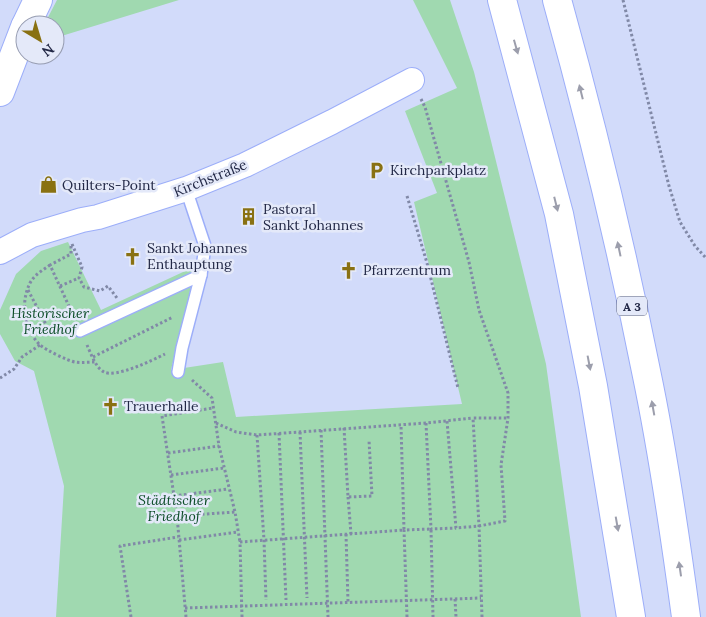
<svg xmlns="http://www.w3.org/2000/svg" width="706" height="617" font-family="Lora,serif">
<style>
.green{fill:#a0d9b0}
.lines{fill:none;stroke-linecap:round;stroke-linejoin:round}
.service-casing{stroke:#9caef9;stroke-width:14}
.minor-casing{stroke:#9caef9;stroke-width:26}
.tertiary-casing{stroke:#9caef9;stroke-width:30}
.motorway-casing{stroke:#9caef9;stroke-width:30}
.path{stroke:#8189a7;stroke-width:3;stroke-dasharray:2.5 2.5;stroke-linecap:butt}
.service{stroke:#fff;stroke-width:11}
.minor{stroke:#fff;stroke-width:24}
.tertiary{stroke:#fff;stroke-width:28}
.motorway{stroke:#fff;stroke-width:28}
.oneway{fill:#9c9eac}
.labels{text-anchor:middle;dominant-baseline:central;stroke-width:5;stroke-linejoin:round;paint-order:stroke}
.shield{fill:#e4e9f9;stroke:#5c627c;stroke-width:1}
.shield-label{font-size:12px;font-weight:bold;fill:#222846}
.poi-label{font-size:14px;fill:#222846;stroke:#e4e9f9;text-anchor:start}
.street-label{font-size:14px;fill:#222846;stroke:#e4e9f9}
.park-label{font-size:14px;font-style:italic;fill:#0c4d28;stroke:#e4e9f9}
</style>
<rect width="100%" height="100%" fill="#d2dbfa"/>
<g class="green">
<polygon points="57,0 179,0 55,38 55,25 44,25"/>
<polygon points="413,0 450,0 474,72 546,364 581,617 56,617 64,486 34,371 15,361 0,334 0,310 16,274 41,251 68,242 101,310 196,266 171,370 223,362 236,417 462,404 414,202 437,193 405,111 457,88"/>
</g>
<g class="lines">
<defs>
<g id="service">
<polyline points="80,331 201,275"/>
<polyline points="178,372 182,348 201,275 205,246 186,189"/>
</g>
<polyline id="minor" points="0,252 32,235 82,220 98,217 186,189 245,165 332,122 412,80"/>
<g id="tertiary">
<polyline points="26,25 38,0"/>
<polyline points="0,92 25,27"/>
</g>
<g id="motorway">
<polyline points="502,0 559,214 593,386 631,617"/>
<path d="M557 0C591 122 621 246 646 371 663 452 675 535 686 617"/>
</g>
</defs>
<use href="#service" class="service-casing"/>
<use href="#minor" class="minor-casing"/>
<use href="#tertiary" class="tertiary-casing"/>
<use href="#motorway" class="motorway-casing"/>
<g class="path">
<polyline points="623,0 669,186 680,222 695,246 706,258"/>
<polyline points="421,99 425,107 469,262 479,310 508,393 508,418 501,465 505,521 479,526 456,528 447,421"/>
<polyline points="407,196 427,263 458,388"/>
<polyline points="72,244 82,267 79,278 84,287 100,291 108,286 117,298"/>
<polyline points="71,246 71,254 50,265 74,317"/>
<path d="M50 265C43 270 34 275 30 283 20 303 24 329 40 345 46 350 68 361 75 362 82 363 89 362 95 362"/>
<polyline points="60,286 79,278"/>
<polyline points="28,290 51,334"/>
<path d="M87 345C91 354 96 368 104 372 116 378 153 360 165 354"/>
<polyline points="93,357 173,317"/>
<polyline points="0,378 14,369 22,357 40,345"/>
<polyline points="192,380 212,398 219,446 235,512 240,542"/>
<polyline points="216,423 236,432 257,435 426,423 473,418"/>
<polyline points="426,423 431,529 456,528"/>
<polyline points="344,428 348,497 372,496 369,440"/>
<polyline points="321,430 328,617"/>
<polyline points="300,432 307,598"/>
<polyline points="279,433 286,600"/>
<polyline points="257,435 264,540 266,600"/>
<polyline points="168,453 219,446"/>
<polyline points="171,475 224,468"/>
<polyline points="174,496 228,489"/>
<polyline points="348,497 351,534"/>
<polyline points="177,516 235,512"/>
<polyline points="346,534 348,602"/>
<polyline points="179,540 238,532"/>
<polyline points="455,599 456,617"/>
<polyline points="185,608 481,598"/>
<polyline points="131,617 120,546 178,537"/>
<polyline points="186,617 177,516 162,416 213,408"/>
<polyline points="242,617 240,542 404,530 401,425"/>
<polyline points="407,617 404,530 431,529 433,617"/>
<polyline points="482,617 479,526 473,418 508,418"/>
</g>
<use href="#service" class="service"/>
<use href="#minor" class="minor"/>
<use href="#tertiary" class="tertiary"/>
<use href="#motorway" class="motorway"/>
</g>
<defs><path id="oneway-solid" d="M-6-.8H1V-3.2L6.5 0L1 3.2V.8H-6Z" transform="scale(1.25)"/></defs>
<g class="oneway">
<use href="#oneway-solid" transform="translate(516 47) rotate(74)"/>
<use href="#oneway-solid" transform="translate(581 92) rotate(-104)"/>
<use href="#oneway-solid" transform="translate(556 204) rotate(76)"/>
<use href="#oneway-solid" transform="translate(619 249) rotate(-102)"/>
<use href="#oneway-solid" transform="translate(589 363) rotate(79)"/>
<use href="#oneway-solid" transform="translate(653 408) rotate(-100)"/>
<use href="#oneway-solid" transform="translate(617 524) rotate(80)"/>
<use href="#oneway-solid" transform="translate(680 569) rotate(-98)"/>
</g>
<defs>
<symbol id="parking-bare" viewBox="-9 -9 18 18"><path d="M-3.5-5.5H1a3.5 3.5 0 0 1 0 7H-1V5.5H-3.5ZM-1-3.4V-.6H.8a1.4 1.4 0 0 0 0-2.8Z" fill="#897112" stroke="#e4e9f9" stroke-width="2.5" paint-order="stroke"/></symbol>
<symbol id="shop-bare" viewBox="-9 -9 18 18"><path d="M-5-2.5h2.3a2.7 3.5 0 0 1 5.4 0H5L5.5 6h-11ZM-1.5-2.5h3a1.5 2.3 0 0 0-3 0Z" fill="#897112" stroke="#e4e9f9" stroke-width="2.5" paint-order="stroke"/></symbol>
<symbol id="building-bare" viewBox="-9 -9 18 18"><path d="M-4-6H4V6H1V3H-1V6H-4ZM-2.5-4.3h1.7v1.8h-1.7ZM.8-4.3h1.7v1.8H.8ZM-2.5-1h1.7V.8h-1.7ZM.8-1h1.7V.8H.8Z" fill="#897112" stroke="#e4e9f9" stroke-width="2.5" paint-order="stroke"/></symbol>
<symbol id="church-bare" viewBox="-9 -9 18 18"><path d="M-1.2-6h2.4v3.5h3.3v2.4h-3.3V6h-2.4V-.1h-3.3v-2.4h3.3Z" fill="#897112" stroke="#e4e9f9" stroke-width="2.5" paint-order="stroke"/></symbol>
</defs>
<g fill-rule="evenodd">
<use href="#parking-bare" x="364" y="158" width="25" height="25"/>
<use href="#shop-bare" x="36" y="172" width="25" height="25"/>
<use href="#building-bare" x="236" y="204" width="25" height="25"/>
<use href="#church-bare" x="120" y="244" width="25" height="25"/>
<use href="#church-bare" x="336" y="258" width="25" height="25"/>
<use href="#church-bare" x="98" y="394" width="25" height="25"/>
</g>
<g class="labels">
<rect class="shield" x="617" y="296.5" width="30" height="19" rx="4"/>
<g class="shield-label">
<text x="632" y="306">A 3</text>
</g>
<g class="poi-label">
<text x="390" y="170">Kirchparkplatz</text>
<text x="62" y="185">Quilters-Point</text>
<text x="263" y="209">Pastoral<tspan x="263" dy="16">Sankt Johannes</tspan></text>
<text x="147" y="248">Sankt Johannes<tspan x="147" dy="16">Enthauptung</tspan></text>
<text x="363" y="270">Pfarrzentrum</text>
<text x="124" y="406">Trauerhalle</text>
</g>
<g class="street-label">
<text transform="translate(210 178) rotate(-22)">Kirchstraße</text>
</g>
<g class="park-label">
<text x="50" y="313">Historischer<tspan x="50" dy="16">Friedhof</tspan></text>
<text x="174" y="500">Städtischer<tspan x="174" dy="16">Friedhof</tspan></text>
</g>
</g>
<g transform="translate(40 40) rotate(142)"><circle r="24" fill="#e4e9f9" stroke="#969cb1"/>
<path d="M0-4L9 19L0 12L-9 19Z" fill="#897112"/>
<text y="-8" font-size="14" font-weight="bold" text-anchor="middle" fill="#222846">N</text>
</g>
</svg>
